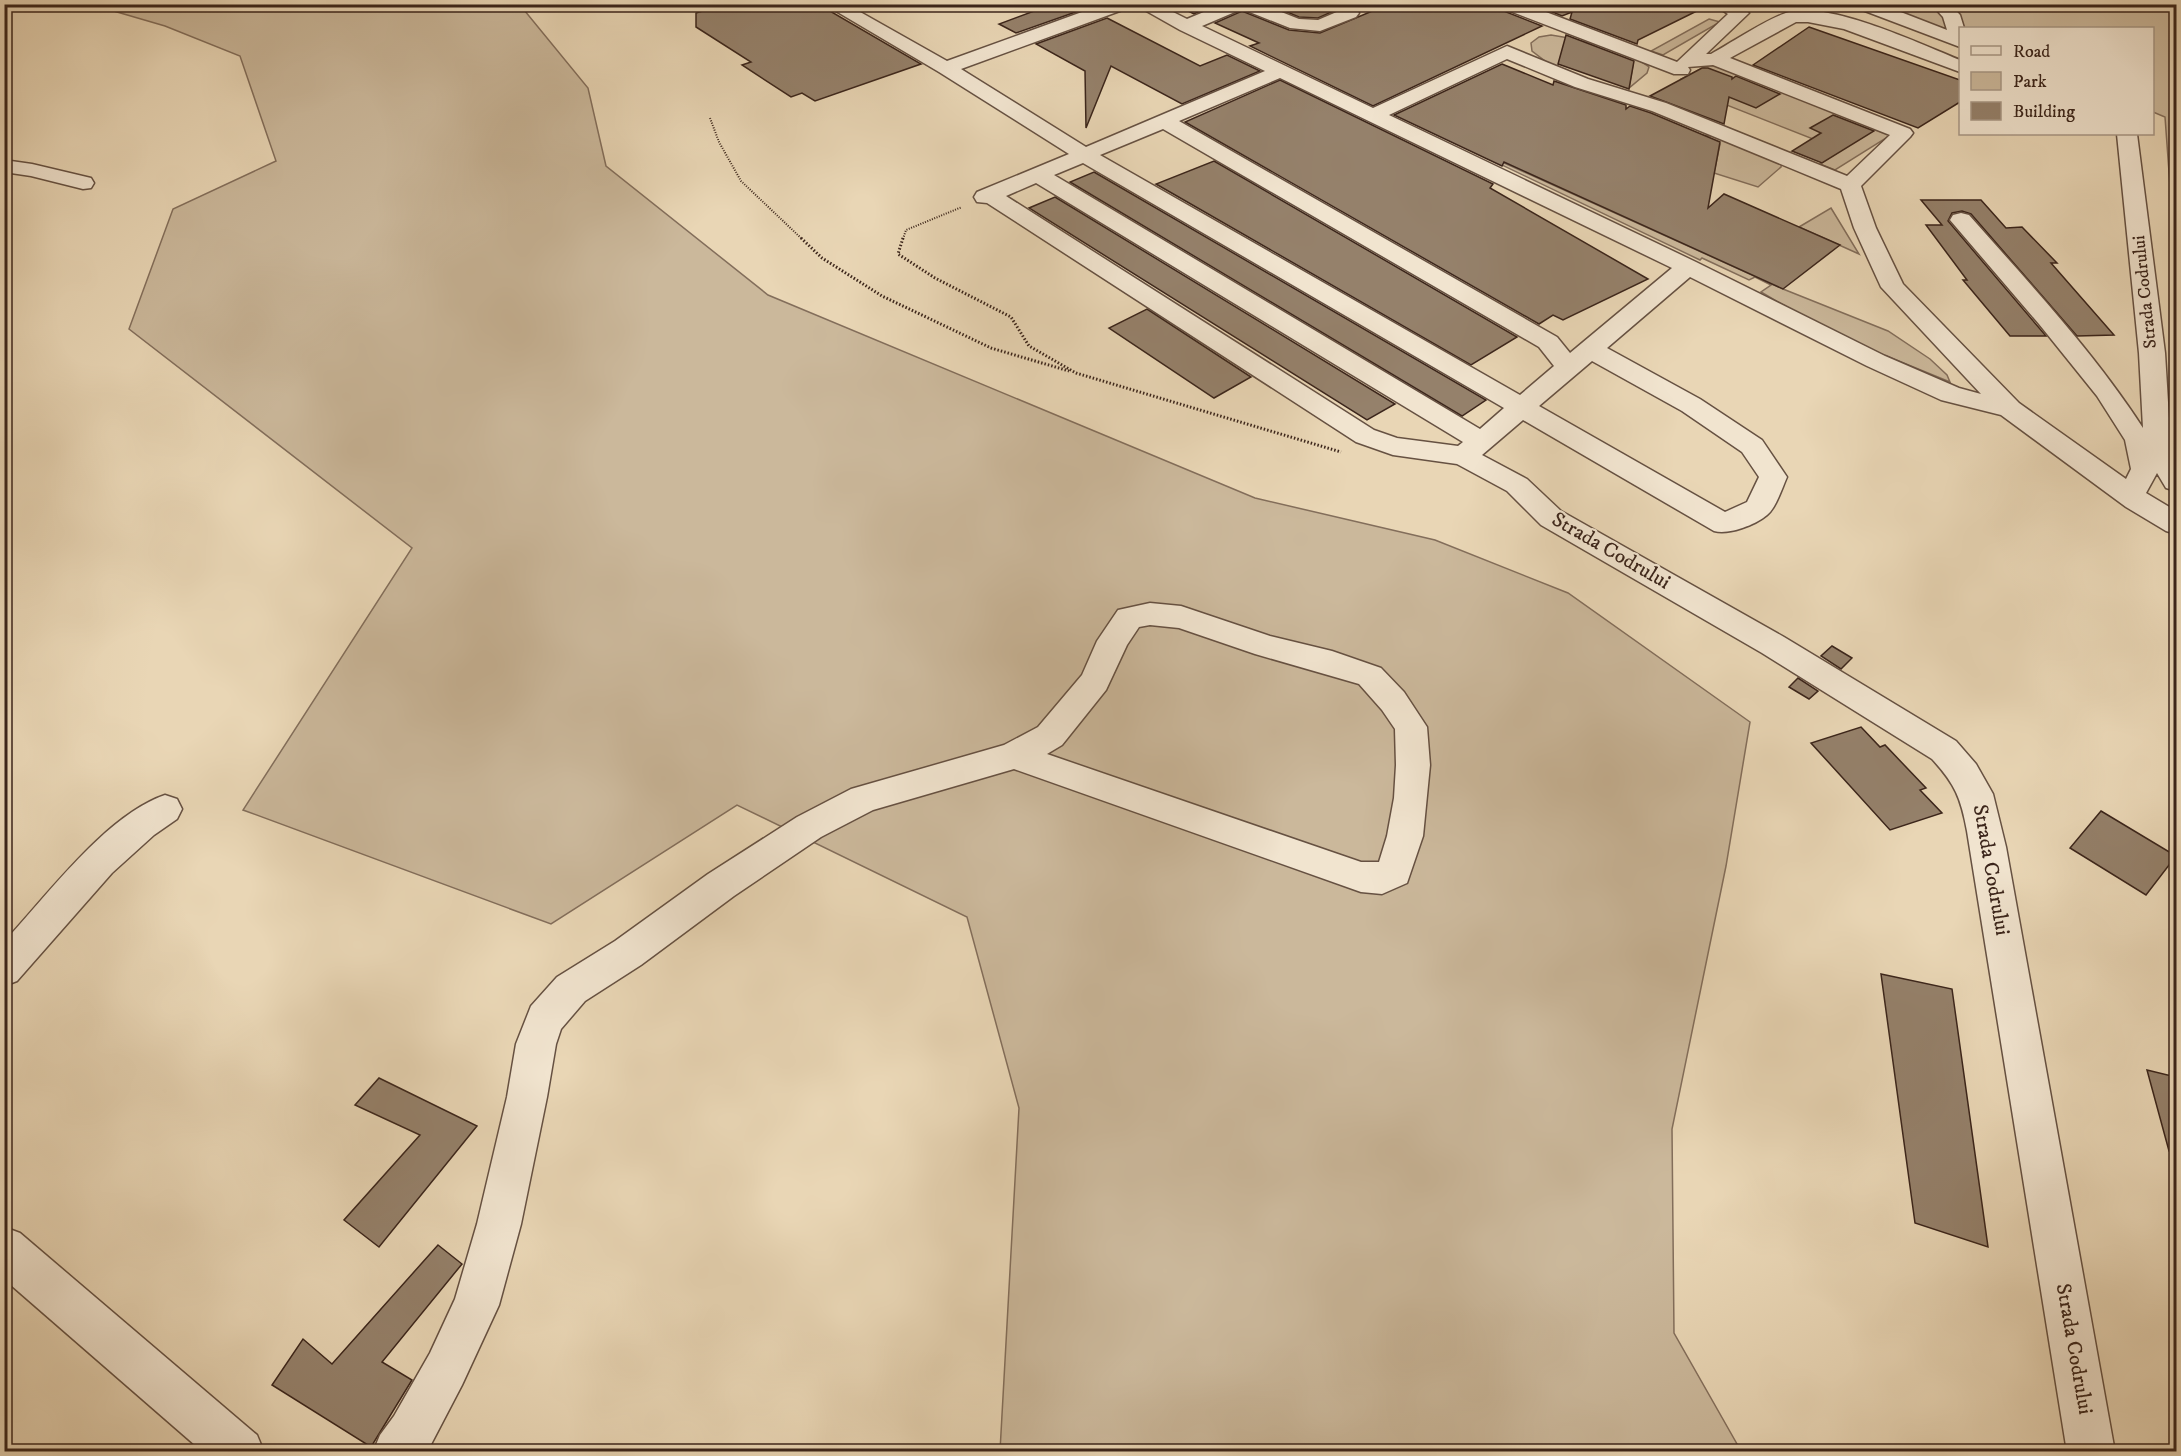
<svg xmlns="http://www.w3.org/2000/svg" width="2181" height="1456" font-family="'IM FELL DW Pica',serif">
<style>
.green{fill:#cbb89b;stroke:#836e5b;stroke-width:1.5}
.building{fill:#95816b;stroke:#3b251b;stroke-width:1.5}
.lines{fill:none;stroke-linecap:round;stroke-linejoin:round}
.minor-casing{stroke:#665142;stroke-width:3}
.path-far1{stroke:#3b251b;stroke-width:2;stroke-dasharray:1 1.5;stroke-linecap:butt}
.path{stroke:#3b251b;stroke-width:3;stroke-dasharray:1.5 2;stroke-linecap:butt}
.minor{fill:#f1e4cf;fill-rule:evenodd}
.labels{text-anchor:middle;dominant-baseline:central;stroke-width:4.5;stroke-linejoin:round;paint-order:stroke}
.far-street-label{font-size:18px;fill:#3b251b;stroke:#f1e4cf}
.street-label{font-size:21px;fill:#3b251b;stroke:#f1e4cf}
</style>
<rect width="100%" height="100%" fill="#e9d6b5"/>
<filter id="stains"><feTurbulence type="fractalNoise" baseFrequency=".00333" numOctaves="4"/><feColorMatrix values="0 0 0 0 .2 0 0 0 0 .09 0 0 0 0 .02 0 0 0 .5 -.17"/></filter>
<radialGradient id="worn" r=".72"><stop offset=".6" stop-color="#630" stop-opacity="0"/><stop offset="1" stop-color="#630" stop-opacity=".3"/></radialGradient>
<g class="green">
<polygon points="93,5 520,5 588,88 606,166 768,295 1255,498 1435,540 1568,593 1750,722 1726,866 1672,1129 1674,1333 1741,1451 1000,1451 1019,1108 967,917 737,805 551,924 243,810 412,548 129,329 173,209 276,161 240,56 165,26"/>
<polygon points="1863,5 2176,5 2176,209 2171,199 2165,117 2153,112 2152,28 1960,28 1960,39"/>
<polygon points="1709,19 1720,22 1663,55 1651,51"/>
<path d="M1551 35C1578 39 1629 51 1649 67L1647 73 1629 88 1633 65 1561 55 1557 70 1532 51 1531 43 1539 37Z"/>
<polygon points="1712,63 1891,135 1835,170 1820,164 1841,150 1686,89 1681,79"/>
<polygon points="1398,115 1783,289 1888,331 1930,359 1947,375 1950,382 1879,353 1799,314 1761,292 1771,285 1755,277 1749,280 1702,258 1700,260"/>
<polygon points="1692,134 1719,137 1782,161 1781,167 1758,187 1714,173 1720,144 1683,137"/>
<polygon points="1831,208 1859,254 1799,227"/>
</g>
<g class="building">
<polygon points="744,4 818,4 921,64 815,101 802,93 791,97 742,65 751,62 696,27 696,13 722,5 729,9"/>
<polygon points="1053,4 1080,4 1087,8 1016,33 999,24"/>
<polygon points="1174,4 1216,4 1194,14"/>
<polygon points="1268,4 1322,4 1336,10 1318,18 1299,17"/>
<polygon points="1389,4 1498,4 1501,10 1542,26 1373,106 1250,46 1259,43 1215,23 1242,11 1289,30 1320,33"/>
<polygon points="1533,4 1711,4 1638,40 1637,44 1570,19 1572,12 1562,16"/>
<polygon points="1107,18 1200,66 1227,55 1260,71 1182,104 1111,66 1086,128 1085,71 1036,44"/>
<polygon points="1809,27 1960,80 1960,102 1918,128 1753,65"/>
<polygon points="1566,35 1634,61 1629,89 1558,64"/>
<polygon points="1502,64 1553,85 1554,81 1626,105 1626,109 1630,106 1651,113 1720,142 1708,208 1724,194 1840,245 1783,289 1504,162 1502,166 1394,115"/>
<polygon points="1702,68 1708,68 1732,77 1732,79 1736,76 1780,94 1756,108 1729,97 1724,124 1650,96"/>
<polygon points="1280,80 1493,184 1490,188 1648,279 1563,320 1553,315 1539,324 1185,122"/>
<polygon points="1833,115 1874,131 1822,163 1792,151 1821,133 1810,128"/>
<polygon points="1214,161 1517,337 1471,365 1156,184"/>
<polygon points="1094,172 1486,400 1462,416 1070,182"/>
<polygon points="1055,197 1395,404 1367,420 1029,208"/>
<polygon points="1921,200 1981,200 2006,228 2022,227 2057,263 2051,263 2114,335 2077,336 1971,214 1962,211 1952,213 1948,221 2046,336 2010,336 1963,280 1967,280 1926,225 1942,225"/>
<polygon points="1147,309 1251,377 1214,398 1109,328"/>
<polygon points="1832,646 1852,658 1841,669 1821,656"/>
<polygon points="1798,678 1818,691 1809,699 1789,687"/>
<polygon points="1861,727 1880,747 1885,745 1926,788 1920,790 1942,813 1890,830 1811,743"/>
<polygon points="2101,811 2176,856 2146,895 2070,848"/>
<polygon points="1881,974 1952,989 1988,1247 1915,1223"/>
<polygon points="2147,1070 2176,1077 2176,1150 2169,1151"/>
<polygon points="379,1078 477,1126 379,1247 344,1220 420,1135 355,1105"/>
<polygon points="438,1245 462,1264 382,1362 412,1380 371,1447 272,1385 303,1339 332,1364"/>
</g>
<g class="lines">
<defs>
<g id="minor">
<path d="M824 4H846L947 61 1104 4H1130L1128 8 961 69 1086 147 1265 71 1180 30 1134 4H1157L1187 19 1223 4H1261L1299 19 1318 20 1339 11 1335 4H1353L1359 13 1356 17 1320 31 1290 28 1242 9 1202 26 1373 108 1507 46 1588 79 1666 103 1847 176 1890 135 1713 65 1688 67 1690 70 1688 74H1674L1502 8 1500 4H1525L1677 62 1728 14 1713 4H1736L1749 13 1706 54H1711C1731 43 1768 18 1789 12 1829 1 1921 44 1960 60V72L1844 29 1808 22H1796L1730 58 1910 129 1913 133 1910 137 1861 186 1876 228 1903 284 2019 403 2126 479 2131 469 2125 440 2097 396 2039 324 1950 220 1953 215 1961 213 1969 215C2030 284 2093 351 2143 428L2139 353 2117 134H2137L2165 353 2170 435 2176 452V491L2166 488 2157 473 2146 493 2176 511V534L2166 531 2126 507 2001 415 1941 400 1867 366 1690 277 1607 348 1700 399 1762 440 1787 477C1782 488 1776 508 1767 515 1755 525 1729 535 1714 531L1523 420 1482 455 1527 479 1561 511 1784 637 1956 741 1976 764 1993 794 2006 847 2115 1452H2067L1967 831C1961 798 1955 784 1932 759L1762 653 1541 525 1507 491 1457 464 1393 455 1356 442 987 203 977 202 974 197 977 192 1069 154 939 72ZM1507 59 1575 87 1652 111 1841 189 1854 228 1881 287 1981 394 1959 388 1885 356 1696 262 1389 115ZM1280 78 1672 268 1570 353 1557 337 1179 121ZM1163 129 1539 347 1554 366 1520 395 1100 155ZM1083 163 1504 408 1480 429 1054 175ZM1036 183 1463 442 1458 446 1397 438 1374 430 1006 196ZM1592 361 1682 411 1742 452 1759 477 1747 502 1725 512 1539 406Z"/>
<polygon points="1855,4 1880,4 1947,30 1943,17 1931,4 1950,4 1960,15 1964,28 1960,28 1960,47 1857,8"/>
<polygon points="4,160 32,164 91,178 94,183 91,188 83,189 31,176 4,172"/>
<path d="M1150 603 1181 606 1270 636 1332 651 1381 668 1404 692 1427 727 1430 765 1423 836 1407 883 1382 894 1361 892 1014 769 873 810 821 837 734 896 641 965 585 1001 561 1029 556 1044 547 1097 521 1224 499 1305 462 1385 427 1452H373L380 1435 394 1416 430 1353 455 1299 477 1224 507 1097 516 1044 531 1006 557 977 615 941 708 874 797 817 851 789 1004 745 1038 727 1082 675 1097 641 1118 610ZM1150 625 1179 628 1255 654 1359 684 1382 710 1395 729 1396 765 1394 798 1387 836 1379 862H1361L1047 754 1062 745 1106 690 1127 645 1139 627Z"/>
<path d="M165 795 177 799 182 809 177 819 154 835 112 873 17 981 4 986V942C47 896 106 815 165 795Z"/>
<polygon points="4,1227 20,1233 257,1435 264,1452 203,1452 4,1279"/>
</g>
</defs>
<use href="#minor" class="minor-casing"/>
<g class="path-far1">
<polyline points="710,118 719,142 741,181 802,239"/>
<polyline points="903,239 906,230 962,207"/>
</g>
<g class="path">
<polyline points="801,238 822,258 882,296 991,348 1069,371"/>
<polyline points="903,238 898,254 935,278 1011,317 1029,346 1076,373 1341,452"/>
</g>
<use href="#minor" class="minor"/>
</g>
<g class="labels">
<g class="far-street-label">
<text transform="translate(2145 292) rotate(-96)">Strada Codrului</text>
</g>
<g class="street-label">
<text transform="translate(1611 551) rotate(30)">Strada Codrului</text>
<text transform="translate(1991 870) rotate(80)">Strada Codrului</text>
<text transform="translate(2074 1349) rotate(80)">Strada Codrului</text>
</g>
</g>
<rect width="2181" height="1456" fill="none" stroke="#e9d6b5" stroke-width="24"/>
<rect x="6" y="6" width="2169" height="1444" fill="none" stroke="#3b251b" stroke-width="3"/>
<rect x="12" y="12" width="2157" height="1432" fill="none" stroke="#3b251b" stroke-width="1.5"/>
<rect x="1959" y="27" width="195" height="108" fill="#f1e4cf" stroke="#a89887" stroke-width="1.5"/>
<rect x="1971" y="46" width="30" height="9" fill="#f1e4cf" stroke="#a89887" stroke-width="1.5"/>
<text x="2013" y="57" font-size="18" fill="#3b251b">Road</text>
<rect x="1971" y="72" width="30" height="18" fill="#cbb89b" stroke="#a89887" stroke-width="1.5"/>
<text x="2013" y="87" font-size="18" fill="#3b251b">Park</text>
<rect x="1971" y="102" width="30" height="18" fill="#95816b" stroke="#a89887" stroke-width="1.5"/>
<text x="2013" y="117" font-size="18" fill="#3b251b">Building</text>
<rect width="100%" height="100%" filter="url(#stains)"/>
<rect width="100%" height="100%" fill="url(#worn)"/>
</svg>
